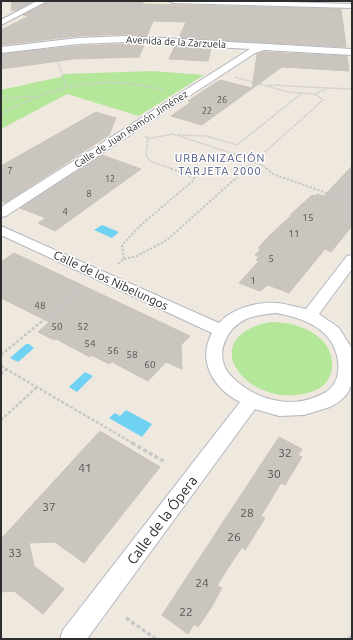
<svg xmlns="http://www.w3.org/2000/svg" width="353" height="640" font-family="Ubuntu,sans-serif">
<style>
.green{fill:#b5e79a}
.water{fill:#6fd2f3}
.building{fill:#cac5be;stroke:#cac4b8}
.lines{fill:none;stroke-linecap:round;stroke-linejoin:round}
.minor-casing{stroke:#b3b6c1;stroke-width:2}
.path-far3{stroke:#c8c8c8;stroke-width:1.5;stroke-dasharray:1.5 1;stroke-linecap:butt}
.path-far2{stroke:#c8c8c8;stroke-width:2;stroke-dasharray:2.5 1.5;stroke-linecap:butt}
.path-far1{stroke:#c8c8c8;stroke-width:2.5;stroke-dasharray:3 2;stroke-linecap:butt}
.path{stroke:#c8c8c8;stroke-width:3.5;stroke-dasharray:4 2.5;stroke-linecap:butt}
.minor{fill:#fff;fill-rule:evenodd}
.labels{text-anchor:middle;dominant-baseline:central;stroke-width:3;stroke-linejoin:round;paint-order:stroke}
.far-number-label{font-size:9px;fill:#545351}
.far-street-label{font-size:10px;fill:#2d2d2d;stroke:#fff}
.number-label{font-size:10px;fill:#545351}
.far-neighbourhood-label{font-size:11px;letter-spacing:1px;fill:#4b5580;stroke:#fff}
.street-label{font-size:12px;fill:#2d2d2d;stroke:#fff}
.near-number-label{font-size:12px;fill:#545351}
.near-street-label{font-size:14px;fill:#2d2d2d;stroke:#fff}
</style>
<rect width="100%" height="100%" fill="#efe8df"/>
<g class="green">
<polygon points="153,71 204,75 139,116 67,94 1,129 1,90 60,77 64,74"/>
<path d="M270 322C287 322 302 325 316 335 338 350 339 383 311 392 249 412 191 338 270 322Z"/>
</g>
<g class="water">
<polygon points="102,225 119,232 112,238 94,230"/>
<polygon points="26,344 29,344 34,348 18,362 10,358"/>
<polygon points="85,372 93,376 77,392 69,387"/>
<polygon points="126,410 152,424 142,437 109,418 115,413 120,416"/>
</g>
<g class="building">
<polygon points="12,1 34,1 15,11 11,10"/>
<polygon points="48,1 110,1 143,2 142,4 341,9 346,47 179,38 186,22 153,21 147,36 126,34 78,36 1,45 1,30 29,16 23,15"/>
<polygon points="126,44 144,45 139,57 73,59 1,69 1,54 78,46"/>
<polygon points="175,46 211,48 208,61 169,59"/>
<polygon points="264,52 347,56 349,71 282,67 202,125 171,116 191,102 188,101 220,80 252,88 257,54"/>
<polygon points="96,112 116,118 109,135 5,203 1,201 1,166"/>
<polygon points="102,155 141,169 55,231 38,223 46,218 20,208"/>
<polygon points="352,166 352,226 331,252 325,249 289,293 268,285 260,291 239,283 259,261 256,260 259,257 255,255 261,249 258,248 270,235 292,215 290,215 312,195 316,196 317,194 324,196"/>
<polygon points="14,253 190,336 181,345 182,369 166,362 148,381 112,362 109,364 91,355 90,357 56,339 54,340 38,332 49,322 1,298 1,262"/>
<polygon points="100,431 160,467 84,563 55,542 29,543 34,566 64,589 43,614 14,591 1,592 1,539"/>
<polygon points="279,437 302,449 298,455 302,457 285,485 281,483 261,516 265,518 245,550 242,547 228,568 217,586 222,588 211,608 198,627 194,624 188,634 162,615"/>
</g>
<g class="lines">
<defs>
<g id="minor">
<polygon points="37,1 47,1 1,25 1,20"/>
<polygon points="169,1 252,1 352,4 352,8 173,3"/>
<polygon points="126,36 352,49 352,55 264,50 255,53 6,216 1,217 1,207 250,49 126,42 78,44 1,53 1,47 78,38"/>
<path d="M1 226 219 323C232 308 259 301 278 303 287 304 296 307 306 309L347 256 352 255V269L319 314 339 328 351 347 352 384 347 394 340 401 330 407 304 415 279 416 255 409 87 639H60L63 630 240 402C213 388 197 361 212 333L1 235ZM276 313C304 318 334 329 338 361 339 368 338 378 334 384 331 389 325 393 320 395 290 410 253 399 231 376 213 357 225 329 246 319 256 315 266 314 276 313Z"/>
</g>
</defs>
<use href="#minor" class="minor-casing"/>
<g class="path-far3">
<polyline points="56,56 66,87"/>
<polyline points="235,77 288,92 315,94"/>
<polyline points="268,85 329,88"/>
<polyline points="1,99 34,96"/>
<path d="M1 114C54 85 106 73 165 91"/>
<polyline points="178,135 206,136 237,145 302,93"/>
<polyline points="145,137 151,138 173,134 237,155 262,165 267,169"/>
<polyline points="148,139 146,156 152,162 172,169"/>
<polyline points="246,169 323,100 315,94 329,88 352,89"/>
</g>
<g class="path-far2">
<polyline points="266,168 273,174 352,202"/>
<polyline points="124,259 122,245 142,224 194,180 194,178 170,168"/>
<polyline points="118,264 124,259 137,256 167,240 247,168"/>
<polyline points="79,290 84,286"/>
</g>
<g class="path-far1">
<polyline points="1,355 81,289"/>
<polyline points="1,366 134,444"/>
<polyline points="1,374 7,369"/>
<polyline points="1,420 37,387"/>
</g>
<g class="path">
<polyline points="132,443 165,462"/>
<polyline points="126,618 156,639"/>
<polyline points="349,639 352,633"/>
</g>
<use href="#minor" class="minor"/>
</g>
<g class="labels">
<g class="far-number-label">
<text x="222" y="100">26</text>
<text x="207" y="111">22</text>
<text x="10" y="171">7</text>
<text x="110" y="179">12</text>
<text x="89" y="194">8</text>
</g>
<g class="far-street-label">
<text transform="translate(176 42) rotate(3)">Avenida de la Zarzuela</text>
<text transform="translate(131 129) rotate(-33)">Calle de Juan Ramón Jiménez</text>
</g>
<g class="number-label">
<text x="65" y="211">4</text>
<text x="308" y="217">15</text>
<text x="294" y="233">11</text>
<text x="271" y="258">5</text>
<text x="253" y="280">1</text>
<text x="40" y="305">48</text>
<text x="57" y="326">50</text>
<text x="83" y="326">52</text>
<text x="90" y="343">54</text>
<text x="113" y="350">56</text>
<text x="132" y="354">58</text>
<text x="150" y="364">60</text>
</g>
<g class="far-neighbourhood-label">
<text x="220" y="158">URBANIZACIÓN<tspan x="220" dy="13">TARJETA 2000</tspan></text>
</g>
<g class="street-label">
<text transform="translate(111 280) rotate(25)">Calle de los Nibelungos</text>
</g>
<g class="near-number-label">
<text x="285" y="452">32</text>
<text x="85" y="467">41</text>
<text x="274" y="473">30</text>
<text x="49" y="506">37</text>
<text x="247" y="512">28</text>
<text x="234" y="536">26</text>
<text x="15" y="552">33</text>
<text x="202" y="582">24</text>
<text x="186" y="611">22</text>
</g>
<g class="near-street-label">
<text transform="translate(162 520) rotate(-53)">Calle de la Ópera</text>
</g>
</g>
<rect width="353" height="640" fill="none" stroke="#2d2d2d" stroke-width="4"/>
</svg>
